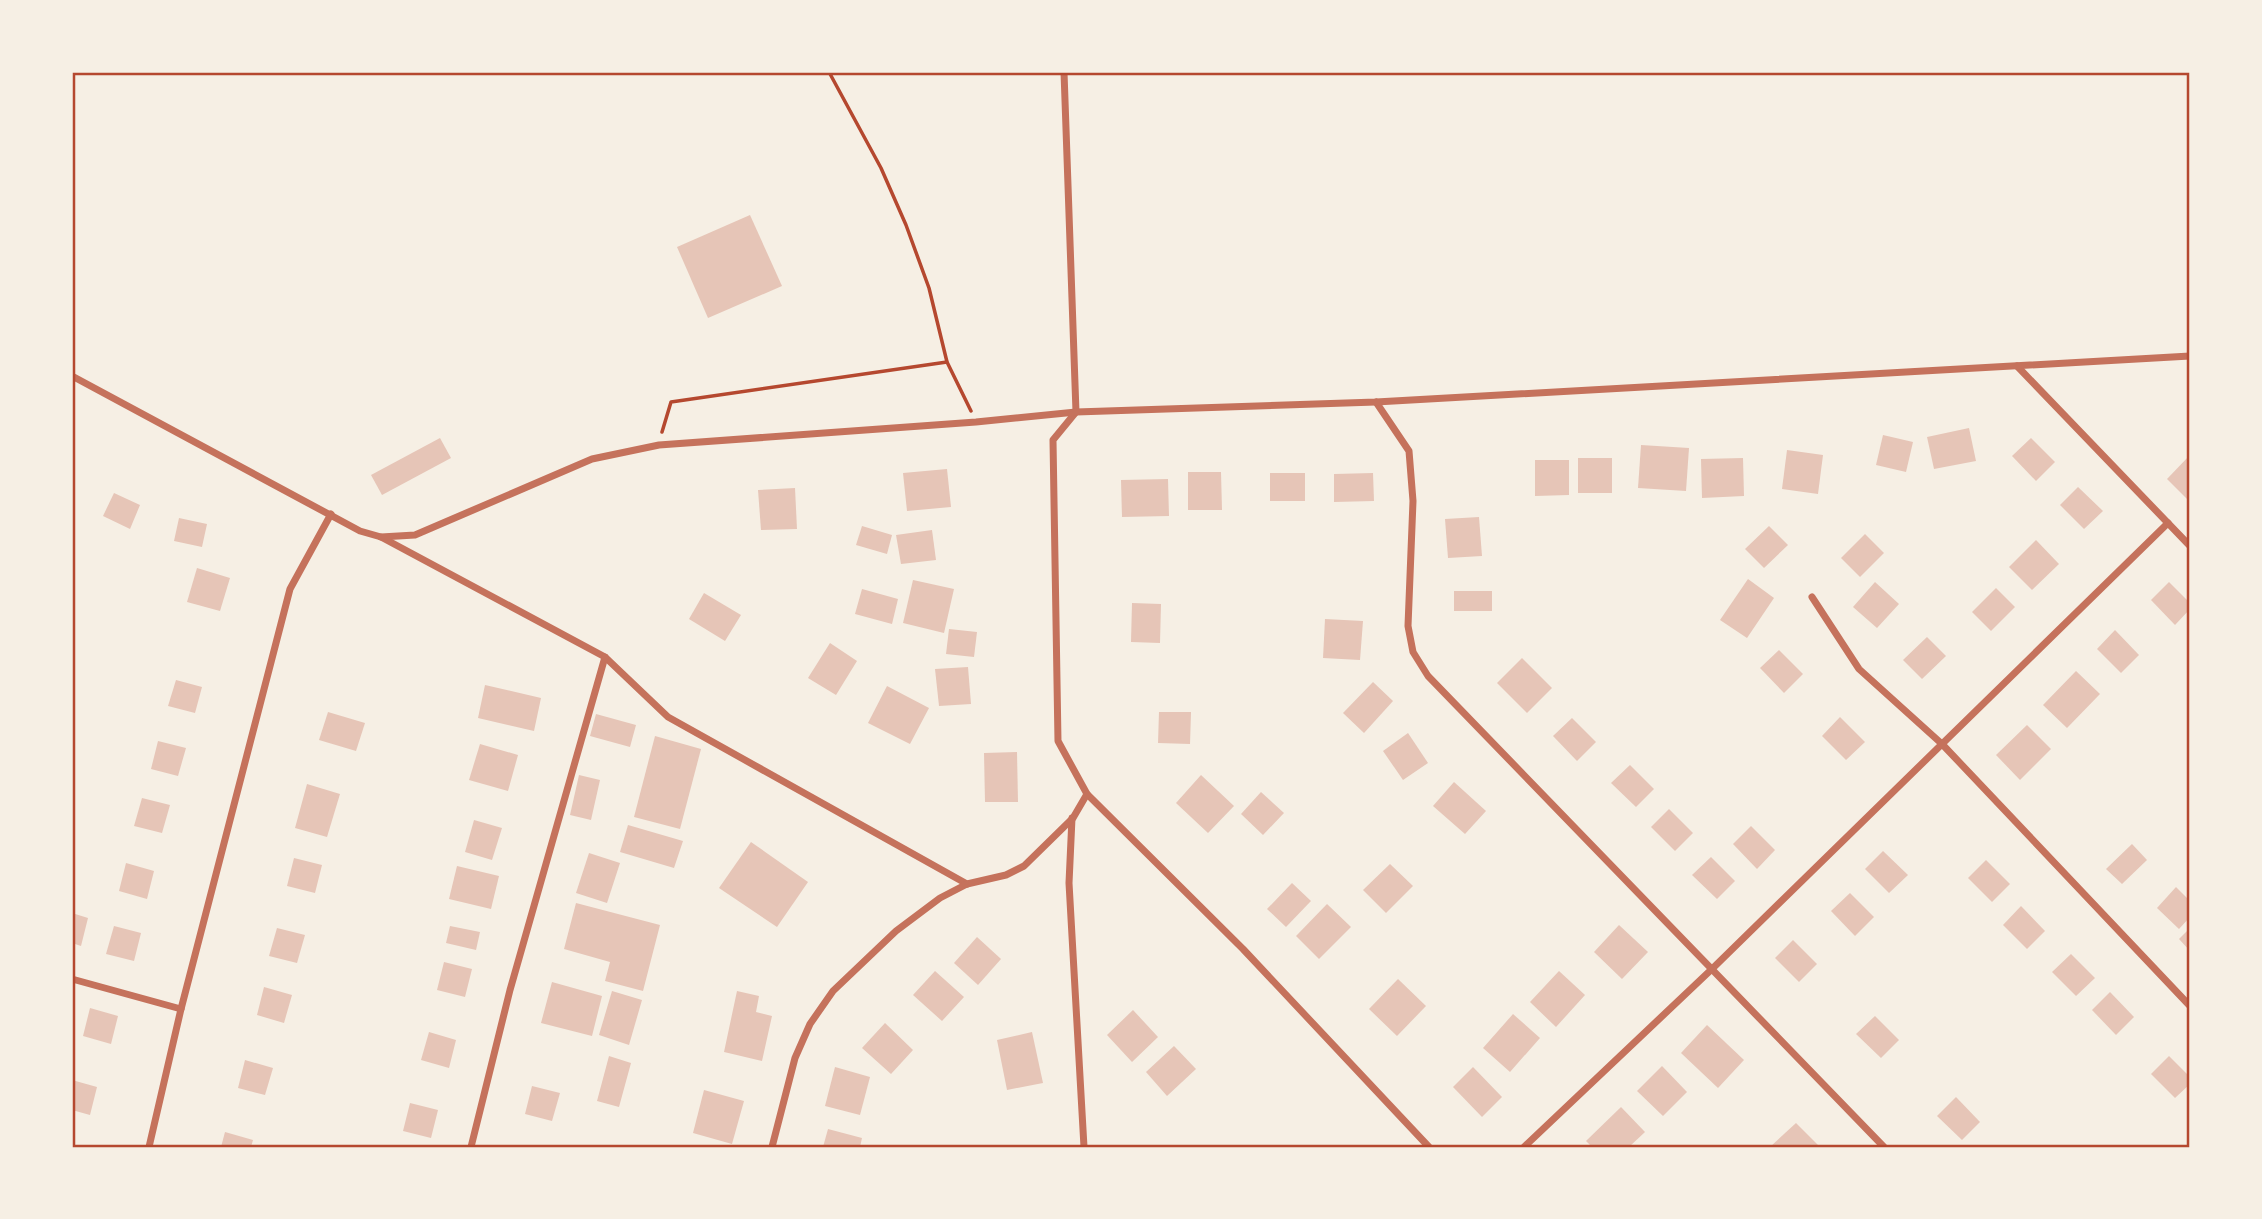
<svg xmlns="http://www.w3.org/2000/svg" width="2262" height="1219" font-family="'Source Sans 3',sans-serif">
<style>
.building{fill:#e6c5b7}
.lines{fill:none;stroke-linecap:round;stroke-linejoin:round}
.path{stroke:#b5482f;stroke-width:3.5}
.minor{stroke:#c5725c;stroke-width:7}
.neatline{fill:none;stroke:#b5482f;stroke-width:2.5}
</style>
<rect width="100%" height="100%" fill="#f6efe4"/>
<g class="building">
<polygon points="750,215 782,286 708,318 677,247"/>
<polygon points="1969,428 1976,461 1934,469 1927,437"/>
<polygon points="1883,435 1913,442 1906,472 1876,465"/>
<polygon points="440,438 451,458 382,495 371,475"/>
<polygon points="2031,438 2055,462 2036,481 2012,456"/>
<polygon points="1641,445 1689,448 1686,491 1638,488"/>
<polygon points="1787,450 1823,455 1818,494 1782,489"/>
<polygon points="2190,455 2190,502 2167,479"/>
<rect x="1578" y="458" width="34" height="35"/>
<polygon points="1743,458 1744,496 1702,498 1701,459"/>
<polygon points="1535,460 1569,460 1569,495 1535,496"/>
<polygon points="947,469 951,507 907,511 903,473"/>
<polygon points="1188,472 1221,472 1222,510 1188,510"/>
<rect x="1270" y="473" width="35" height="28"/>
<polygon points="1373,473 1374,501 1334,502 1334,474"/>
<polygon points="1168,479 1169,516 1122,517 1121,480"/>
<polygon points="2078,487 2103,511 2084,529 2060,505"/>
<polygon points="795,488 797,529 761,530 758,490"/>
<polygon points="114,493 140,505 130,529 103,516"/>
<polygon points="1479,517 1482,556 1448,558 1445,519"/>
<polygon points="179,518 207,524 202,547 174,541"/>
<polygon points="862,526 892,535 887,554 856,545"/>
<polygon points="1769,526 1788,545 1764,568 1745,549"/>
<polygon points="932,530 936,560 901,564 896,535"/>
<polygon points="1865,534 1884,553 1860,577 1841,558"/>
<polygon points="2036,540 2059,564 2032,590 2009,567"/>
<polygon points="197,568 230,578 220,611 187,602"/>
<polygon points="1748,579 1774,598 1747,638 1720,620"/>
<polygon points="913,580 954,589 944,633 903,623"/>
<polygon points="1875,582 1899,604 1877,628 1853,607"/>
<polygon points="2169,582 2190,603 2190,609 2175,625 2151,600"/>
<polygon points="1996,588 2015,607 1991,631 1972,612"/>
<polygon points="862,589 898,599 892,624 855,614"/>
<rect x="1454" y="591" width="38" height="20"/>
<polygon points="704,593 741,615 725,641 689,619"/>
<polygon points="1132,603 1161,604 1160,643 1131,642"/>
<polygon points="1325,619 1363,621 1360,660 1323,658"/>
<polygon points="949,629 977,632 974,657 946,654"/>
<polygon points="2115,630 2139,655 2121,673 2097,649"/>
<polygon points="1927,637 1946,656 1922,679 1903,660"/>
<polygon points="830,643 857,661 836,695 808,678"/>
<polygon points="1779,650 1803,674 1784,693 1760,668"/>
<polygon points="1522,658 1552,688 1527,713 1497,683"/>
<polygon points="968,667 971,704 939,706 935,669"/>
<polygon points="2076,671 2100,694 2067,728 2043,705"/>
<polygon points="176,680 202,687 195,713 168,706"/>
<polygon points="1373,682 1393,701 1364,733 1343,713"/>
<polygon points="485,685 541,698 534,731 478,718"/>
<polygon points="887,686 929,708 910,744 868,723"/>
<polygon points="328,712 365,723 356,751 319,740"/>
<polygon points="1159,712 1191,712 1190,744 1158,743"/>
<polygon points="596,714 636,725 630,747 590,736"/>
<polygon points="1840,717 1865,742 1846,760 1822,736"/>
<polygon points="1572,718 1596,742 1577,761 1553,736"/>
<polygon points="2027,725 2051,749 2020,780 1996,755"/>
<polygon points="1408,733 1428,763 1403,780 1383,751"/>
<polygon points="655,736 701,749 680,829 634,817"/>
<polygon points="158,741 186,748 178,776 151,769"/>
<polygon points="480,744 518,755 508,791 469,780"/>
<polygon points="1017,752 1018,802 985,802 984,753"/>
<polygon points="1630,765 1654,789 1636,807 1611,783"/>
<polygon points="579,775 600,780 591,820 570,815"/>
<polygon points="1201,775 1234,806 1208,833 1176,803"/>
<polygon points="1454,782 1486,811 1465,834 1433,806"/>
<polygon points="307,784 340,794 327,837 295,828"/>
<polygon points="1261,792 1284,813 1263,835 1241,814"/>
<polygon points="142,798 170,805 162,833 134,826"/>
<polygon points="1669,809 1693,833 1675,851 1651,827"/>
<polygon points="474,820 502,828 492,860 465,852"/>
<polygon points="628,825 683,841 674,868 620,852"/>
<polygon points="1751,826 1775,850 1757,869 1733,844"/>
<polygon points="751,842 808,882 777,927 719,888"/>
<polygon points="2132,844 2147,860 2122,884 2106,869"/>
<polygon points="1883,851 1908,875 1889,893 1865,869"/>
<polygon points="589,853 620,863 607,903 576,893"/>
<polygon points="1711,857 1735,881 1717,899 1692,875"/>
<polygon points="294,858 322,865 315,893 287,886"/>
<polygon points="1986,860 2010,884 1992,902 1968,878"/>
<polygon points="126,863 154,871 147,899 119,891"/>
<polygon points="1390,864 1413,886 1386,913 1363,890"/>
<polygon points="457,866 499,876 491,909 449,899"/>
<polygon points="1292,883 1311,901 1286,927 1267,909"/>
<polygon points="2176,887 2190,901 2190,917 2179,929 2157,908"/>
<polygon points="1850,893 1874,917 1855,936 1831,911"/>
<polygon points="576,903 660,925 643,991 605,981 610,962 564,949"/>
<polygon points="1327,904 1351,927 1319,959 1296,936"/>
<polygon points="2021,906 2045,931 2027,949 2003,925"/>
<polygon points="72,913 88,918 81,946 72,943"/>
<polygon points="1619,925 1648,952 1622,979 1594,952"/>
<polygon points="114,926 141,933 134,961 106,954"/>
<polygon points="450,926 480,932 476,950 446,943"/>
<polygon points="277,928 305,935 297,963 269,956"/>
<polygon points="2190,928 2190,951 2179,939"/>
<polygon points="977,937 1001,959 978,985 954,963"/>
<polygon points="1793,940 1817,964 1799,982 1775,958"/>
<polygon points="2071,954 2095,978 2076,996 2052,972"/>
<polygon points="444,962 472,969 465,997 437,990"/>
<polygon points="935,971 964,997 942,1021 913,995"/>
<polygon points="1559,971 1585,995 1556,1027 1530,1002"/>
<polygon points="1398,979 1426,1006 1397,1036 1369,1009"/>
<polygon points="552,982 602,996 592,1036 541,1023"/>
<polygon points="264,987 292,995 284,1023 257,1015"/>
<polygon points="612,991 642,1000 629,1045 599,1035"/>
<polygon points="737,991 759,996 756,1012 772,1016 762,1061 724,1052"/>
<polygon points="2110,992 2134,1017 2116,1035 2092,1010"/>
<polygon points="90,1008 118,1016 111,1044 83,1036"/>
<polygon points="1133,1010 1158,1037 1132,1062 1107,1035"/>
<polygon points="1513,1014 1540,1038 1510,1072 1483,1048"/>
<polygon points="1875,1016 1899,1040 1881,1058 1856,1034"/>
<polygon points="885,1023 913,1050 891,1074 862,1048"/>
<polygon points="1707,1025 1744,1060 1718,1088 1681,1053"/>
<polygon points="429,1032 456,1040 449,1068 421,1060"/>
<polygon points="1032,1032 1043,1083 1007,1090 997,1040"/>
<polygon points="1174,1046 1196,1069 1167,1096 1146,1072"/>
<polygon points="609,1056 631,1063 619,1107 597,1101"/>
<polygon points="2169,1056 2190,1077 2190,1084 2175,1098 2151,1074"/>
<polygon points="245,1060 273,1068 265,1095 238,1088"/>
<polygon points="1662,1066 1687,1092 1663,1116 1637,1091"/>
<polygon points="835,1067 870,1077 860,1115 825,1106"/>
<polygon points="1473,1067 1502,1097 1482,1117 1453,1087"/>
<polygon points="72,1080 97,1087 90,1115 72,1110"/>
<polygon points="532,1086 560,1093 552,1121 525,1114"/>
<polygon points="704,1090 744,1101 732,1144 693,1133"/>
<polygon points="1956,1097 1980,1122 1962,1140 1937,1116"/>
<polygon points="410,1103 438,1110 431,1138 403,1131"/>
<polygon points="1621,1107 1645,1132 1629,1147 1592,1147 1586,1141"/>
<polygon points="1796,1123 1820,1147 1770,1147"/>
<polygon points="828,1129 862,1138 860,1147 823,1147"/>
<polygon points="225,1132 253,1140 251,1147 221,1147"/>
</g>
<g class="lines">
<g class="path">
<polyline points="829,72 881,168 906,225 929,288 947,362 971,411"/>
<polyline points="662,432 671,402 947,362"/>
</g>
<g class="minor">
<polyline points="1064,72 1076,412 1053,440 1058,741 1087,794 1243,949 1429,1147"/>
<polyline points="2017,366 2190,546"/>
<polyline points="72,376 360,531 381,537 605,657 668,717 967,884"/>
<polyline points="1376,402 1409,451 1413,501 1408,626 1413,652 1428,676 1884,1147"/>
<polyline points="381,537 415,535 592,459 659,445 976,422 1076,412 1376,402 2190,356"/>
<polyline points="1812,597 1859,669 1942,744 2190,1006"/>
<polyline points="1072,818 1069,883 1084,1147"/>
<polyline points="72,979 181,1009"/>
<polyline points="149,1147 181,1009 290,589 331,514"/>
<polyline points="471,1147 510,990 605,657"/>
<polyline points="772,1147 795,1058 810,1024 833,991 896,931 940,898 967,884 1006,875 1024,866 1073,818 1087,794"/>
<polyline points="1524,1147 1713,968 2168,523"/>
</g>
</g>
<rect width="2262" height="1219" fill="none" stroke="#f6efe4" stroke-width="147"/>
<rect x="74" y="74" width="2114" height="1072" class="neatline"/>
</svg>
